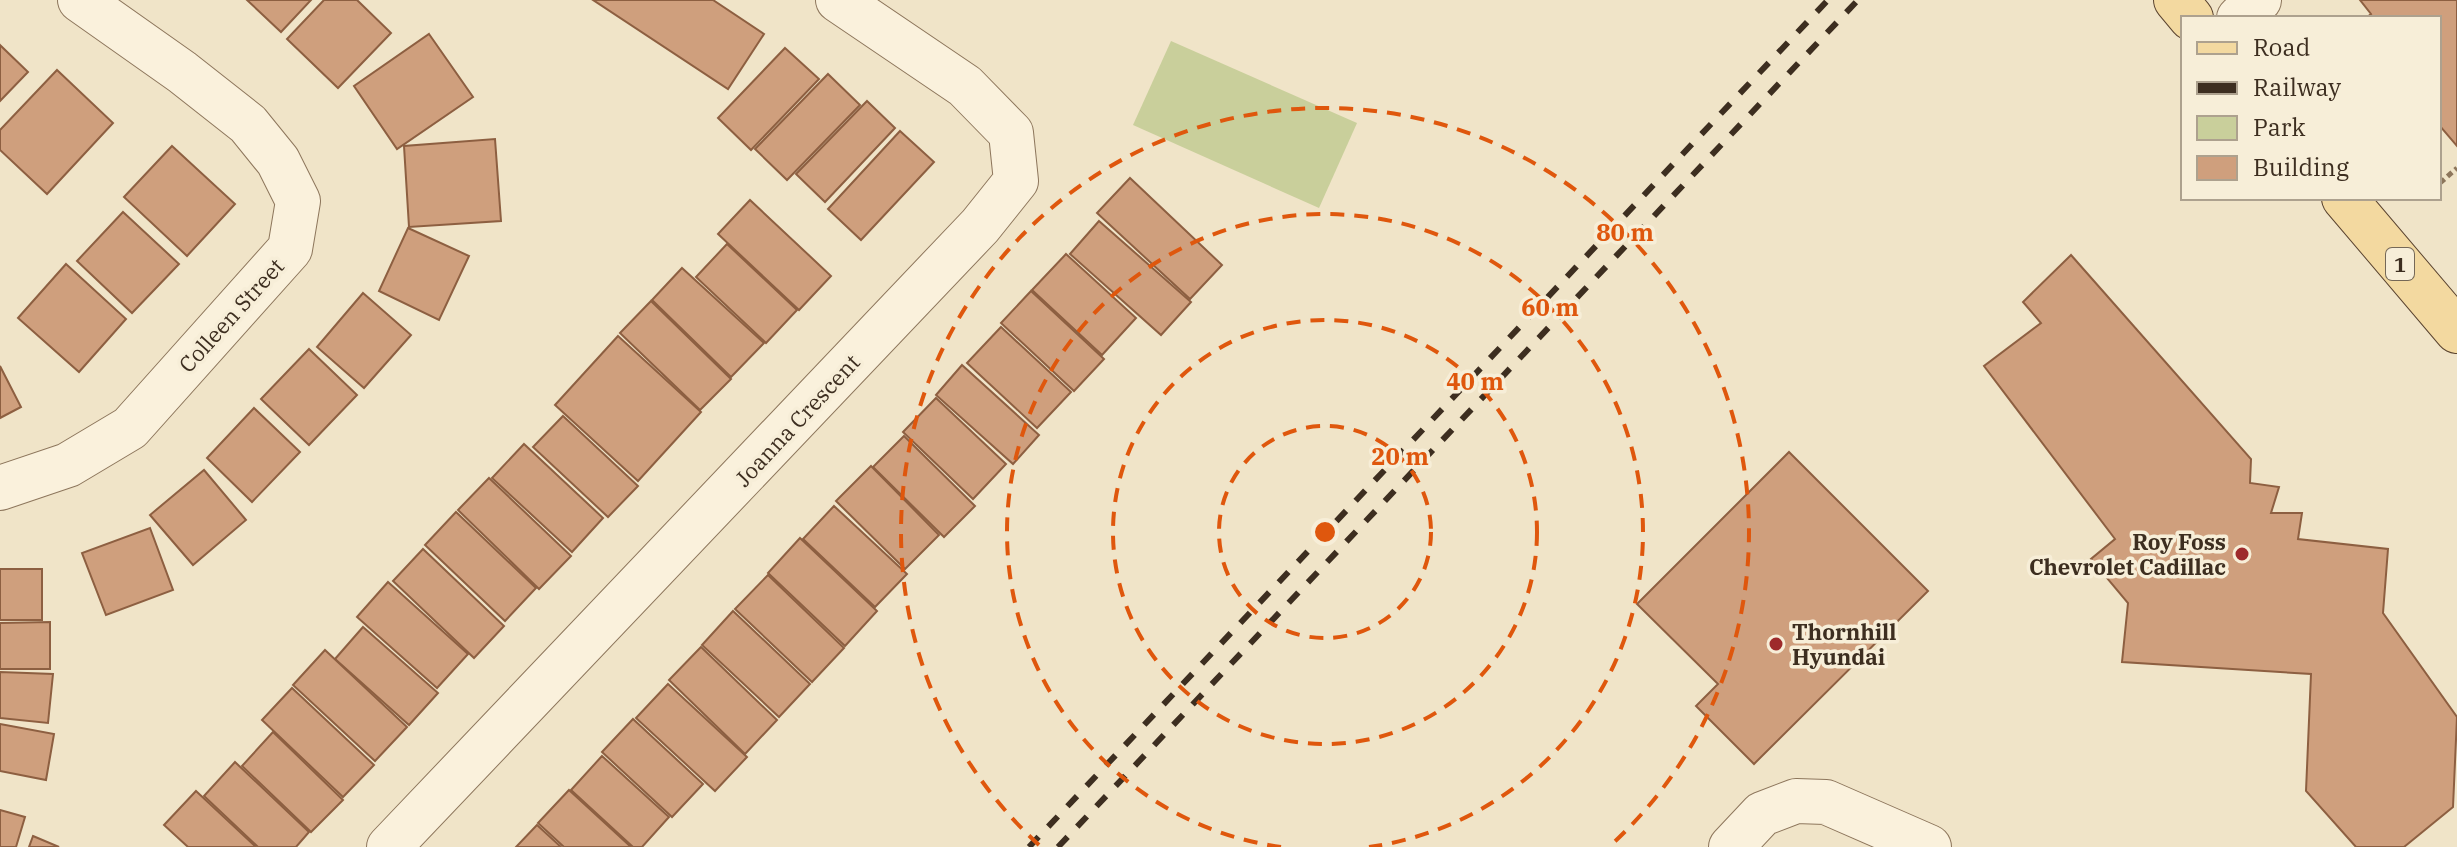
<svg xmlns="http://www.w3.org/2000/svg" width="2457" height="847" font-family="'IBM Plex Serif',serif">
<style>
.green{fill:#c9cf9b}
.building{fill:#cf9f7d;stroke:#8d5f41;stroke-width:2}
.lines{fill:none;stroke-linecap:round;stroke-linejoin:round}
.minor-casing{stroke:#8d765c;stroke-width:46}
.major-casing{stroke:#5b4430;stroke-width:46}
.path{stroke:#8d765c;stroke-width:5;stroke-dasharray:6 4;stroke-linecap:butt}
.minor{stroke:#faf1dc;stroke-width:44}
.major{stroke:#f3d9a0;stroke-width:44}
.rail{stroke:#3d2e20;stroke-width:6;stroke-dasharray:14 14;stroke-linecap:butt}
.ring{fill:none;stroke:#df570d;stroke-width:4;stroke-dasharray:14 10}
.poi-dot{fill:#9e2a2b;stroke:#f7eed8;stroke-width:3}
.labels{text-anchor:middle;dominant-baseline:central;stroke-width:7;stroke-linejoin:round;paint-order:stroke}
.shield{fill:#f7eed8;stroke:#756857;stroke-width:2}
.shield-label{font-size:20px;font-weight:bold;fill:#3d2e20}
.street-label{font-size:22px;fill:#3d2e20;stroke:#f7eed8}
.poi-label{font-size:22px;font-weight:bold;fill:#3d2e20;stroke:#f7eed8;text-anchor:end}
.centre{fill:#df570d;stroke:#f7eed8;stroke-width:4}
.ring-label{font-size:24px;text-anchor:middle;font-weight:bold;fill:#df570d;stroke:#f7eed8;stroke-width:7;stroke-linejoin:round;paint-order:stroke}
</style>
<rect width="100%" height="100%" fill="#f0e4c8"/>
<polygon class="green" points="1171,41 1357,123 1319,208 1133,125"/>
<g class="building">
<polygon points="247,0 311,0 281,32"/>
<polygon points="324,0 357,0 391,33 338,88 287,39"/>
<polygon points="593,0 713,0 764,34 728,89"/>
<polygon points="2360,0 2457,0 2457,146 2439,125 2439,18 2366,18 2371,14"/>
<polygon points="429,34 473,97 397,149 354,86"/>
<polygon points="0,45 28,72 0,101"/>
<polygon points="785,48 819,79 751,150 718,118"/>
<polygon points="57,70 113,123 47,194 0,150 0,130"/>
<polygon points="828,74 860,105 787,180 755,149"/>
<polygon points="867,101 895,128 825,202 796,174"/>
<polygon points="900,131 934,162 861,240 828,209"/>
<polygon points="495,139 501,221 409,227 404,146"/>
<polygon points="172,146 235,204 187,256 124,197"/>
<polygon points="1130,178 1222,265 1190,299 1097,213"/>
<polygon points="750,200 831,276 799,310 718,234"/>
<polygon points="123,212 179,264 132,313 77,261"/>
<polygon points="1099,221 1191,302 1161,335 1070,254"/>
<polygon points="408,228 469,256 439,320 379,291"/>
<polygon points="727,244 797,310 766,343 696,277"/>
<polygon points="1066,254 1136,318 1102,355 1032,290"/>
<polygon points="2071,255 2251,459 2250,483 2279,487 2271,513 2302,513 2298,539 2388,549 2383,613 2457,717 2453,807 2404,847 2356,847 2306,791 2311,674 2122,662 2128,603 2091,559 2115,539 1984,366 2041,323 2023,302"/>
<polygon points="66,264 126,319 79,372 18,318"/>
<polygon points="682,268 764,343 731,377 652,300"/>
<polygon points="1031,291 1104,359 1074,391 1001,323"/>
<polygon points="363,293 411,335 364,388 317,347"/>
<polygon points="651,301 731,379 700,410 620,333"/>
<polygon points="1001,327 1071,392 1037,428 967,363"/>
<polygon points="618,336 701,412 638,481 555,405"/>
<polygon points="309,349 357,395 309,445 261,399"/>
<polygon points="962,365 1039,435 1013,464 936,395"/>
<polygon points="0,366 21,407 0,418"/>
<polygon points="936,398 1006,464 973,499 903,432"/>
<polygon points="254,408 300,452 252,502 207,458"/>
<polygon points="563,416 638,486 608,517 533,447"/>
<polygon points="904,436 975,506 944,537 873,467"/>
<polygon points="524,444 603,518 572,552 492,478"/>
<polygon points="1789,452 1928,591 1754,764 1696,706 1718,684 1637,604"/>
<polygon points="871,466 939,535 905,569 836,501"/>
<polygon points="204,470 246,520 193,565 150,515"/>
<polygon points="489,478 571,556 539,589 458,510"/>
<polygon points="834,506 907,574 875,607 803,539"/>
<polygon points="456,512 536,588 505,621 425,545"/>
<polygon points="150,528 173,590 106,615 82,553"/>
<polygon points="800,538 877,611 845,646 768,573"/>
<polygon points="423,549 504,626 474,658 393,581"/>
<rect x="0" y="569" width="42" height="51"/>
<polygon points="768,575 844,648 812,682 735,609"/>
<polygon points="388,582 468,654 437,688 357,617"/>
<polygon points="733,611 810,684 779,717 702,645"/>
<polygon points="50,622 50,669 0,669 0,623"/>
<polygon points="363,627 438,693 409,725 335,659"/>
<polygon points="701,647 777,720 745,754 669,680"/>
<polygon points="325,650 407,727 375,761 293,685"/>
<polygon points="0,672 53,674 48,723 0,718"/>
<polygon points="668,684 747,757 715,791 636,718"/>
<polygon points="292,688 374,765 343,797 262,720"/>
<polygon points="633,719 703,784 672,817 602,752"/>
<polygon points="0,724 54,734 46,780 0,771"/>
<polygon points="273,732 343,800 311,832 242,766"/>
<polygon points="602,756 669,817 642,847 633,847 571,790"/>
<polygon points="235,762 309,832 296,847 258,847 204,796"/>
<polygon points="569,790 631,847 564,847 538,823"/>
<polygon points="196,791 256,847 188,847 164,825"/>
<polygon points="0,810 25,817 16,847 0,847"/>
<polygon points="537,825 561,847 516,847"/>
<polygon points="33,836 59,847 29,847"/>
</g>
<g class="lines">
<defs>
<g id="minor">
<polyline points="2239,18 2259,0"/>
<polyline points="0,488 68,465 130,428 290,249 298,201 278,161 248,124 182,72 80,0"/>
<polyline points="389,847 980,226 1016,181 1011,133 965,86 838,0"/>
<polyline points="1731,847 1762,814 1796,801 1826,802 1929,847"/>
</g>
<g id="major">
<polyline points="2176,0 2191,18"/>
<polyline points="2344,198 2457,331"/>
</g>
</defs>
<use href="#minor" class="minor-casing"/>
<use href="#major" class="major-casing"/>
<polyline class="path" points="2440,183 2457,168"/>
<use href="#minor" class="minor"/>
<use href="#major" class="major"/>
<g class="rail">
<polyline points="1029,847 1828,0"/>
<polyline points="1058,847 1858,0"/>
</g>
</g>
<g class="ring">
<circle cx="1325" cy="532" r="106"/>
<circle cx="1325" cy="532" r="212"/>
<path d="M1281 847A318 318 0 1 1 1369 847"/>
<path d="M1039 845A424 424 0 1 1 1611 845"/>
</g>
<g class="poi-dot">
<circle cx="2242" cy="554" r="8"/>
<circle cx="1776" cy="644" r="8"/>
</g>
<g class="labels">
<rect class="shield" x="2386" y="248" width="28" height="32" rx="6"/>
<g class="shield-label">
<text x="2400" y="264">1</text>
</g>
<g class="street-label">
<text transform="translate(231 315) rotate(-48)">Colleen Street</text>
<text transform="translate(797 420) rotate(-47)">Joanna Crescent</text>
</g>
<g class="poi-label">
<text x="2226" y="541">Roy Foss<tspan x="2226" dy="25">Chevrolet Cadillac</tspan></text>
<text x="1792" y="631" text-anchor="start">Thornhill<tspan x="1792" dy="25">Hyundai</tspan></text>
</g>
</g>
<circle cx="1325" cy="532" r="12" class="centre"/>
<g class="ring-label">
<text x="1625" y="241">80 m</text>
<text x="1550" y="316">60 m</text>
<text x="1475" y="390">40 m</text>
<text x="1400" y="465">20 m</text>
</g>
<rect x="2181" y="16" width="260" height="184" fill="#f7eed8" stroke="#ada18e" stroke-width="2"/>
<rect x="2197" y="42" width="40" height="12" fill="#f3d9a0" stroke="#ada18e" stroke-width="2"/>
<text x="2253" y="56" font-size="24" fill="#3d2e20">Road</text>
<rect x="2197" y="82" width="40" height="12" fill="#3d2e20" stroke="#ada18e" stroke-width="2"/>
<text x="2253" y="96" font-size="24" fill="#3d2e20">Railway</text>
<rect x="2197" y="116" width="40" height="24" fill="#c9cf9b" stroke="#ada18e" stroke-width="2"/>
<text x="2253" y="136" font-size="24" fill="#3d2e20">Park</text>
<rect x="2197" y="156" width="40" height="24" fill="#cf9f7d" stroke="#ada18e" stroke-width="2"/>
<text x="2253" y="176" font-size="24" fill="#3d2e20">Building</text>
</svg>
